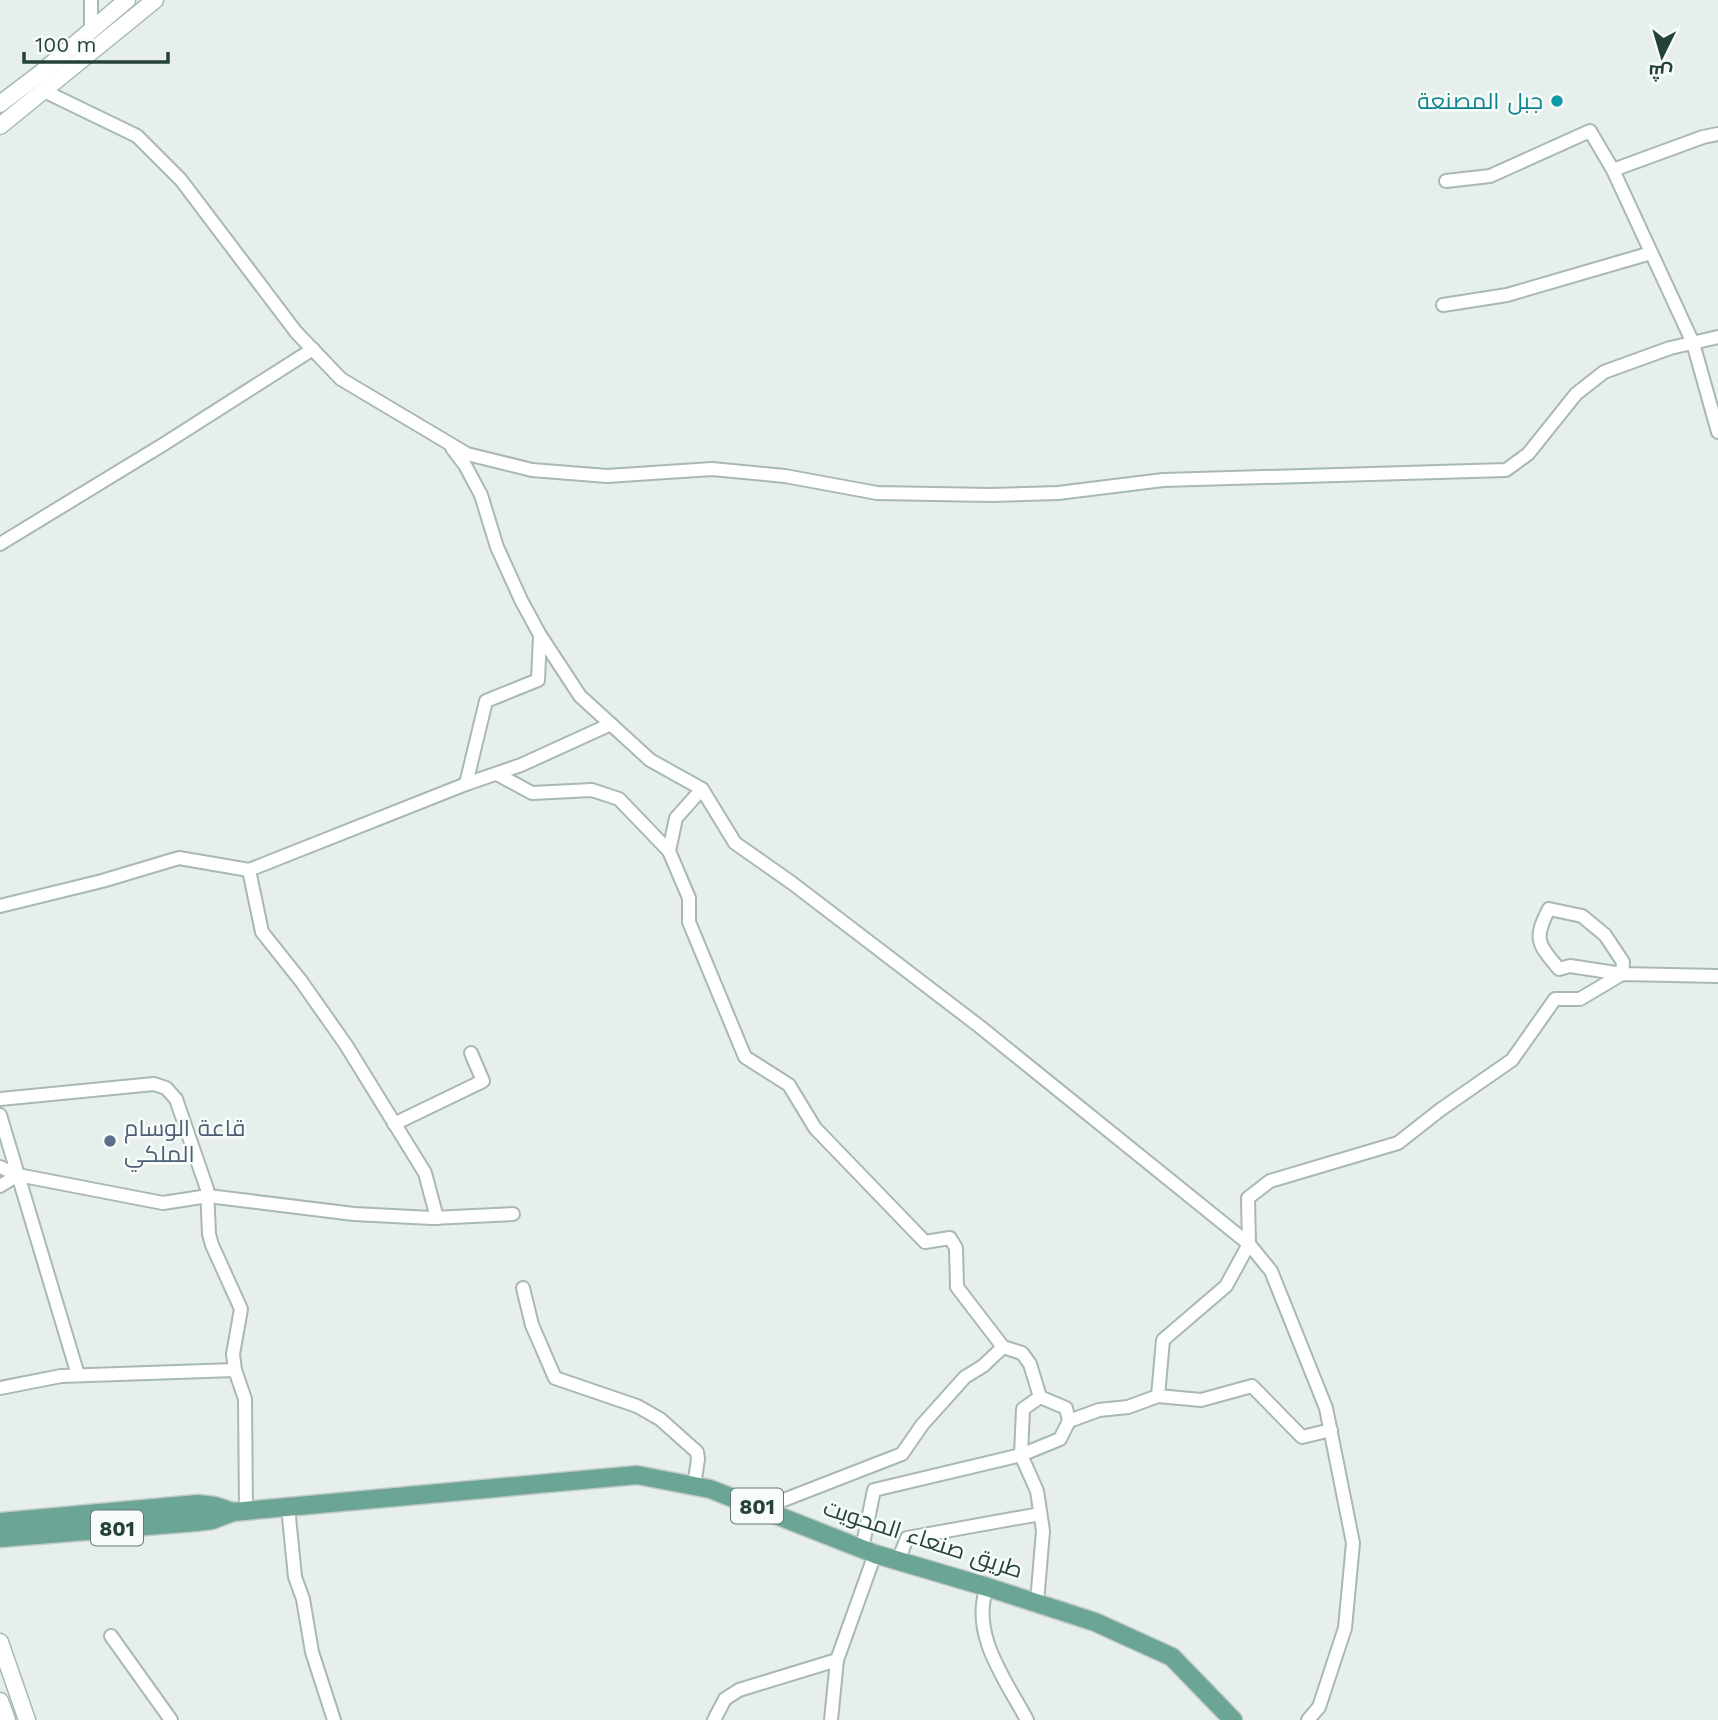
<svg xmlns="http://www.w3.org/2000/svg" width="1718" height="1720" font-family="'Work Sans',Cairo,sans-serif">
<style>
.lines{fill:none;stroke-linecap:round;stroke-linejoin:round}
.street-casing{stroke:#a8b8b2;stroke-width:16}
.secondary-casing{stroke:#a4bbb3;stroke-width:19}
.primary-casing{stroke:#c2cac8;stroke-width:21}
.street{stroke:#fff;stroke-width:12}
.secondary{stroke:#fff;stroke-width:16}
.primary{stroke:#6aa596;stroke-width:18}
.culture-dot{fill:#0f9aa8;stroke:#f7fbf9;stroke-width:2.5}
.service-dot{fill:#5c6f8a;stroke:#f7fbf9;stroke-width:2.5}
.labels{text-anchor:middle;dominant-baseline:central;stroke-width:5;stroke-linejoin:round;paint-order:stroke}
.shield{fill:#f7fbf9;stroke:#637a73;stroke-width:2}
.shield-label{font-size:21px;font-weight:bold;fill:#24423a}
.culture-label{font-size:23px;fill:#0d838f;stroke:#f7fbf9;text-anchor:end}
.service-label{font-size:23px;fill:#4e5e75;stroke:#f7fbf9;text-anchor:start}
.street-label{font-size:23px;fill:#24423a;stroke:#f7fbf9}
</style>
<rect width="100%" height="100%" fill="#e6efeb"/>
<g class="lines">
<defs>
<g id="street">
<polyline points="91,0 91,29"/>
<polyline points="44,91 137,136 181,180 296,332 341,379 467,454 532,470 607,476 712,469 785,476 877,493 991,495 1058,493 1163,480 1506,470 1528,454 1576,394 1604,372 1670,348 1718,337"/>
<polyline points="1613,170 1703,137 1718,134"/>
<polyline points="1446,181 1490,176 1590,131 1613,170 1693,343 1718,432"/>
<polyline points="1443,305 1507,295 1651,253"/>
<polyline points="452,448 465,465 481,495 497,547 521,600 540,635 580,696 650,760 702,789 735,843 792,883 979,1026 1249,1244 1271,1271 1326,1408 1353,1543 1345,1628 1319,1707 1308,1720"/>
<polyline points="0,544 164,444 313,349"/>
<polyline points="497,774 532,793 592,790 619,799 669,851 689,898 689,922 745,1057 789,1085 815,1128 925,1242 950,1238 956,1248 957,1287 1003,1347"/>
<polyline points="466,784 486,701 538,680 540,636"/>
<polyline points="669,851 676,818 702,789"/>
<polyline points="249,870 262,932 301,981 346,1045 425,1173 437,1218"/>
<polyline points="0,906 102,881 179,858 249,870 466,784 521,765 611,724"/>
<polyline points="0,1099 154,1084 166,1088 176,1099 207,1189 209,1234 212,1245 241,1309 233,1354 235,1370 245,1399 246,1510"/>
<polyline points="0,1115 18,1175 163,1203 208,1196 354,1214 432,1218 513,1214"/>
<polyline points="394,1124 483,1081 471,1053"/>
<polyline points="0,1167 18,1175"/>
<polyline points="18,1175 78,1375"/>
<polyline points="0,1186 18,1175"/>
<polyline points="523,1288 532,1325 555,1378 637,1406 660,1419 697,1452 698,1459 694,1486"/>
<polyline points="0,1388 61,1376 235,1370"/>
<path d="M1158 1396 1163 1340 1226 1286 1249 1244 1248 1198 1270 1181 1398 1143 1440 1110 1512 1060 1555 999H1580L1622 974 1623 962 1605 935 1582 916 1549 909C1533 939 1538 944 1559 969L1570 966 1622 974 1718 976"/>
<polyline points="1069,1421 1099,1410 1128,1407 1158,1396 1201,1400 1252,1386 1302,1437 1331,1430"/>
<polyline points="288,1507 295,1577 303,1599 312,1652 334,1720"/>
<polyline points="763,1508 902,1454 922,1425 965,1377 983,1366 1003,1347 1022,1353 1030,1364 1040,1397 1023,1409 1021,1455 1037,1491 1043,1531 1037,1602"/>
<polyline points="862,1549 874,1490 1021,1455 1060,1439 1069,1421 1066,1408 1040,1397"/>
<polyline points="898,1561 907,1538 1040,1514"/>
<path d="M987 1587C970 1634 1005 1679 1027 1720"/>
<polyline points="111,1636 171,1720"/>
<polyline points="714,1720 725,1699 739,1690 837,1660 875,1554"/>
<polyline points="831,1720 837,1660"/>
</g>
<g id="secondary">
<polyline points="0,104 42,72 127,0"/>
<polyline points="0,126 155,0"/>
<polyline points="0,1642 27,1720"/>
<polyline points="0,1701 7,1720"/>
</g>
<g id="primary">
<polyline points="0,1522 198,1504 215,1506 233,1512"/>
<polyline points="0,1538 196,1522 212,1520 233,1512 637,1475 710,1489 875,1554 987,1587 1095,1622 1172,1657 1233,1720"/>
</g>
</defs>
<use href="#street" class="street-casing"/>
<use href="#secondary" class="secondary-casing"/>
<use href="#primary" class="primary-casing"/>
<use href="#street" class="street"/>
<use href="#secondary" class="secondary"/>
<use href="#primary" class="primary"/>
</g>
<circle class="culture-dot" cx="1557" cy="101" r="7"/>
<circle class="service-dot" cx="110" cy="1141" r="7"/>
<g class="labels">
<g class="shield">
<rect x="731" y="1488.5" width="52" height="35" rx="5"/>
<rect x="91" y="1510.5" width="52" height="35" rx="5"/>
</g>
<g class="shield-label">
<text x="757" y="1506">801</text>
<text x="117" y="1528">801</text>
</g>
<g class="culture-label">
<text x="1543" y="101">جبل المصنعة</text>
</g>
<g class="service-label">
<text x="124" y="1128">قاعة الوسام<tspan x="124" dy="26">الملكي</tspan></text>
</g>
<g class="street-label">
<text transform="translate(923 1539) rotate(18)">طريق صنعاء المحويت</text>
</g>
</g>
<g transform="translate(1662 56) rotate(185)" stroke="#f7fbf9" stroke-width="5" paint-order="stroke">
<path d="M0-5L12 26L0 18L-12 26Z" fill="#24423a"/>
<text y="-10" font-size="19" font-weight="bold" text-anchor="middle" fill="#24423a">ش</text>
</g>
<path d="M24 52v10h144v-10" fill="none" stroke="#24423a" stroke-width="3.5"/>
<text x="35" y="52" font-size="21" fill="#24423a" stroke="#f7fbf9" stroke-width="5" paint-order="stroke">100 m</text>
</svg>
